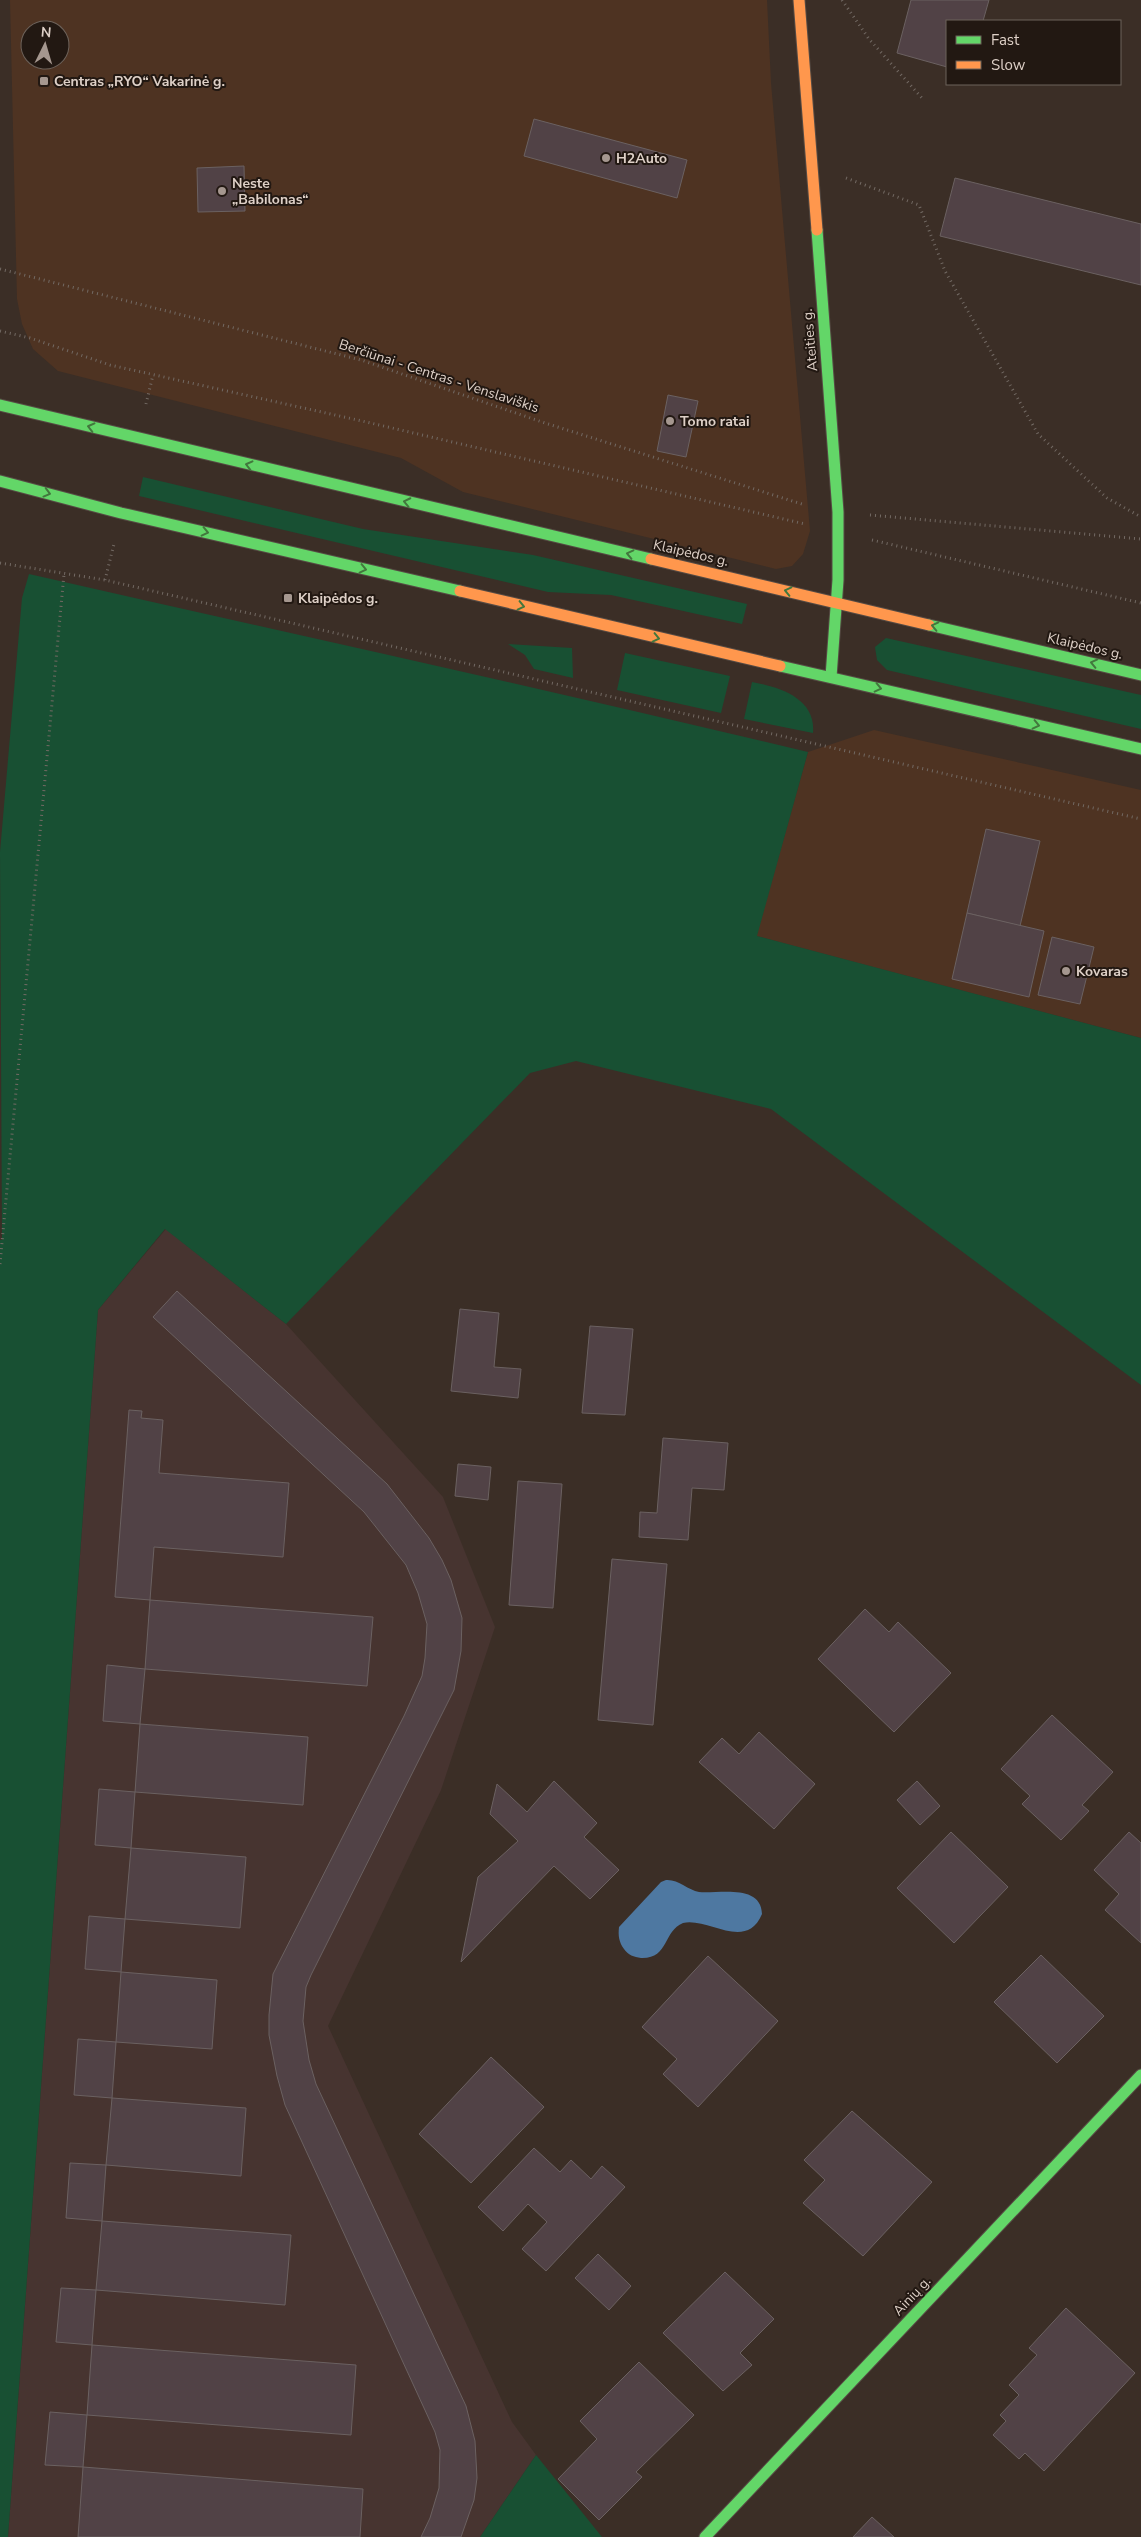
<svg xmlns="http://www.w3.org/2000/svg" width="1141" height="2537" font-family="'Nunito Sans',sans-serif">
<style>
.built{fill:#4e3322;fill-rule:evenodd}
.industrial{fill:#473430}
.green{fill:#185033}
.water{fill:#4e78a1}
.building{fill:#514246;stroke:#6b6161}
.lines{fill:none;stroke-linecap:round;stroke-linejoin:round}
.fast-casing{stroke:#564b44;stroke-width:13}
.slow-casing{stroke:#564b44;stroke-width:13}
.path{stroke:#736a64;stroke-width:3;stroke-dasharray:1 4;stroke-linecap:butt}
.fast{stroke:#63d668;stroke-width:11}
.slow{stroke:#ff974d;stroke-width:11}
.oneway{stroke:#42773d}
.poi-dot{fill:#a5978f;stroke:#221812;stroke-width:2}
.labels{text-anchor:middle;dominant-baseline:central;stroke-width:4;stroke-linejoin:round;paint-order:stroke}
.poi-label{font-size:14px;font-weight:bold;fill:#ded0c7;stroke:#221812;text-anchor:start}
.street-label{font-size:14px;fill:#ded0c7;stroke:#221812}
</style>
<rect width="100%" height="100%" fill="#3b2e26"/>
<g class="built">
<path d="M10 0H767L771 83 810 531 803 554 792 566 776 569 463 492 401 458 58 371 33 349 22 324 17 299ZM30 30H60V60H30Z"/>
<polygon points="874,730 1141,790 1141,1038 756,936 808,752"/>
</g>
<polygon class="industrial" points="166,1229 286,1324 443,1497 495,1627 441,1790 328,2026 512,2422 536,2455 480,2537 8,2537 98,1310"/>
<g class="green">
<polygon points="143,477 363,529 533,555 747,604 742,624 611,595 548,592 139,496"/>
<path d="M29 574C289 633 549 690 808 752L757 936 1141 1038V1385L771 1109 576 1061 530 1073 286 1324 165 1229 98 1310 8 2537H0V1240H2L0 852 22 598Z"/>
<polygon points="886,638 1141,695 1141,729 887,670 877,660 875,647"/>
<polygon points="508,644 572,648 573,678 534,669 525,655"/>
<polygon points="625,653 730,676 721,713 617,690"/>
<path d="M752 682C779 687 816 698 813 733L744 719Z"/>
<polygon points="536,2455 602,2537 480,2537"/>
</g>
<path class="water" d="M666 1880C678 1879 688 1890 699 1892 718 1894 761 1883 762 1914 746 1952 708 1917 683 1923 663 1931 669 1959 641 1958 634 1957 628 1955 624 1949 619 1942 618 1936 619 1927L661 1882Z"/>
<g class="building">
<polygon points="911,0 989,0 983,21 947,21 947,67 897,53"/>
<polygon points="534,119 687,160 677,198 524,156"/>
<polygon points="244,166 245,211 198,212 197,168"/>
<polygon points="955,178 1141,224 1141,285 940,236"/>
<polygon points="668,395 698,401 686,457 657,451"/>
<polygon points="986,829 1040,841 1020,926 967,913"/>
<polygon points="967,913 1044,931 1029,997 952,979"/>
<polygon points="1052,937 1094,947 1080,1004 1038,995"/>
<polygon points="177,1291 387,1484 429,1538 442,1560 451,1580 462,1618 461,1651 454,1690 311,1975 306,1987 303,2021 309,2060 316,2084 466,2406 475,2441 477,2478 474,2500 461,2537 421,2537 430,2518 439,2488 440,2450 435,2432 285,2105 277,2076 269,2035 269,2015 273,1974 404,1716 422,1676 425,1658 427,1624 418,1593 406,1565 364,1512 153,1317"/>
<polygon points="460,1309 499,1313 494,1367 521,1369 518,1398 451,1391"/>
<polygon points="590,1326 633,1329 625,1415 582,1413"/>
<polygon points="129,1410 142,1411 141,1418 163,1420 159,1473 289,1483 283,1557 154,1547 150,1600 115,1597"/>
<polygon points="663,1438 728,1443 724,1490 692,1488 688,1540 639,1537 640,1512 657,1513"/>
<polygon points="458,1464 491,1467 488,1500 455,1496"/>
<polygon points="518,1481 562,1484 553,1608 509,1605"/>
<polygon points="612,1559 667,1564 653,1725 598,1720"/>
<polygon points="150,1600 373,1617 367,1686 145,1669"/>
<polygon points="865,1609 889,1632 898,1622 951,1673 894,1732 818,1659"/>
<polygon points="107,1665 145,1669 140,1724 103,1721"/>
<polygon points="1052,1715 1113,1772 1082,1805 1089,1811 1061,1840 1022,1804 1030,1796 1001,1769"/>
<polygon points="140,1724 308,1737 303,1805 135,1792"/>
<polygon points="759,1732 815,1784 774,1829 699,1762 722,1738 739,1754"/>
<polygon points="554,1781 597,1823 584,1837 619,1870 590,1899 554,1866 461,1962 478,1877 518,1841 490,1814 497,1784 527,1812"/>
<polygon points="917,1781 940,1806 920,1825 897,1800"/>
<polygon points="99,1789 135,1792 131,1848 95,1845"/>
<polygon points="951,1832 1008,1887 954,1943 897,1888"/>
<polygon points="1129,1832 1141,1843 1141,1943 1105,1910 1119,1894 1094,1870"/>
<polygon points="131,1848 246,1857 240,1928 125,1919"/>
<polygon points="89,1916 125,1919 121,1972 85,1969"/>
<polygon points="1041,1955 1104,2016 1057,2063 994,2002"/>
<polygon points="708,1956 778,2021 698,2107 663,2074 677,2059 642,2027"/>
<polygon points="121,1972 217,1980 212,2049 116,2042"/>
<polygon points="78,2039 116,2042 112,2098 74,2095"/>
<polygon points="491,2057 544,2107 471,2183 419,2134"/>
<polygon points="112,2098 246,2108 241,2176 106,2165"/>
<polygon points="852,2111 932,2182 863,2256 803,2203 825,2180 804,2160"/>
<polygon points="534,2148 560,2172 571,2160 591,2179 602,2166 625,2187 546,2271 522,2249 547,2222 528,2204 503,2231 478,2207"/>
<polygon points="70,2163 106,2165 102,2221 66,2218"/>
<polygon points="102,2221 291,2235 285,2305 96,2290"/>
<polygon points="598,2254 631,2286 609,2310 575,2278"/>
<polygon points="725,2272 774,2319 740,2353 752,2365 723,2391 663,2333"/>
<polygon points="61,2288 96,2290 92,2345 56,2342"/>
<polygon points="1066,2308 1135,2373 1044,2471 1025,2453 1019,2459 993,2435 1006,2421 1000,2415 1019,2395 1009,2385 1037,2355 1029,2348"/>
<polygon points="92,2345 356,2365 351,2435 87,2415"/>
<polygon points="639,2362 694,2415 636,2472 642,2477 599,2520 558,2479 597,2439 580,2421"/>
<polygon points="50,2412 87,2415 83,2467 45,2465"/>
<polygon points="83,2467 363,2489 360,2537 78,2537"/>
<polygon points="872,2517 894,2537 853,2537"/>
</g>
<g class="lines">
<defs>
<g id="fast">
<polyline points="817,230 838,512 838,580 831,677"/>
<polyline points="0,405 651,559"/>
<polyline points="0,481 121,513 460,591"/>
<polyline points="929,625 1141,675"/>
<polyline points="780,666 1141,749"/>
<polyline points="705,2537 1141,2075"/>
</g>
<g id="slow">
<polyline points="799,0 817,230"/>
<polyline points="651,559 929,625"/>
<polyline points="460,591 780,666"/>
</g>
</defs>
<use href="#fast" class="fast-casing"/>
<use href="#slow" class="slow-casing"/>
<g class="path">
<polyline points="842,0 869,39 922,98"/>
<polyline points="846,178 919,205 945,271 1038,434 1107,498 1141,517"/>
<polyline points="0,269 361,360 545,423 805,505"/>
<polyline points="0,331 30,338 110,365 362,421 805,524"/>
<polyline points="146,404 153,375"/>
<polyline points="870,515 1141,539"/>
<polyline points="872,540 1141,603"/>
<polyline points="0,563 105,580 1141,819"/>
<polyline points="105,580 114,544"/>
<polyline points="0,1264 64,574"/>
</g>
<use href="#fast" class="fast"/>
<use href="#slow" class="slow"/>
</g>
<defs><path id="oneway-chevron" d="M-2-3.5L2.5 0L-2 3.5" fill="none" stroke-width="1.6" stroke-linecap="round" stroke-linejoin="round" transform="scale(1.25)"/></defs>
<g class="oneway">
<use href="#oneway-chevron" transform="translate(91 427) rotate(-166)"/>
<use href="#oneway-chevron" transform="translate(249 465) rotate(-166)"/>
<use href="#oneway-chevron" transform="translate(47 493) rotate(15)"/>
<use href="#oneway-chevron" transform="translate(407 502) rotate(-168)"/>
<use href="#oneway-chevron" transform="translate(205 532) rotate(13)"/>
<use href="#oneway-chevron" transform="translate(630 554) rotate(-167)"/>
<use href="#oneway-chevron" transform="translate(363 569) rotate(13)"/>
<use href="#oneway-chevron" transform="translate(788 591) rotate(-167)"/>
<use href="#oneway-chevron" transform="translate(521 606) rotate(13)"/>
<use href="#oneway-chevron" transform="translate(935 626) rotate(-167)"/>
<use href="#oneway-chevron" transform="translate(656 638) rotate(13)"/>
<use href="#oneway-chevron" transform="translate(1094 663) rotate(-167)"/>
<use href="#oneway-chevron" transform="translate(878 688) rotate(13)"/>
<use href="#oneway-chevron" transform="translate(1036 725) rotate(13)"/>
</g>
<g class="poi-dot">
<rect x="39" y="76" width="10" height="10" rx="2.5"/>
<circle cx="606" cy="158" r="5"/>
<circle cx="222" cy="191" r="5"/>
<circle cx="670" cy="421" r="5"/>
<rect x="283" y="593" width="10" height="10" rx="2.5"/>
<circle cx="1066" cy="971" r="5"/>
</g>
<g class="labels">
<g class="poi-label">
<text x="54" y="81">Centras „RYO“ Vakarinė g.</text>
<text x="616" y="158">H2Auto</text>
<text x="232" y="183">Neste<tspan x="232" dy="16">„Babilonas“</tspan></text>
<text x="680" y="421">Tomo ratai</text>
<text x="298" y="598">Klaipėdos g.</text>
<text x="1076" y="971">Kovaras</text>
</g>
<g class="street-label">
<text transform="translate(810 340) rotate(-95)">Ateities g.</text>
<text transform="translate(439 376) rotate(18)">Berčiūnai - Centras - Venslaviškis</text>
<text transform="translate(691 553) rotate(13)">Klaipėdos g.</text>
<text transform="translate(1085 646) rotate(13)">Klaipėdos g.</text>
<text transform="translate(912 2296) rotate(-47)">Ainių g.</text>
</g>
</g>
<rect x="946" y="20" width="175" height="65" fill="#221812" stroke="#6d625a"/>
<rect x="956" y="36" width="25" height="8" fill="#63d668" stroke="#6d625a"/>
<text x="991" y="45" font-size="15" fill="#ded0c7">Fast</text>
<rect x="956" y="61" width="25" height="8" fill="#ff974d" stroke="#6d625a"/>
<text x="991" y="70" font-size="15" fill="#ded0c7">Slow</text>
<g transform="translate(45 45) rotate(5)"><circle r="24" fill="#221812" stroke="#6d625a"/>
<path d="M0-4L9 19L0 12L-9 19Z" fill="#a5978f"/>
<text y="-8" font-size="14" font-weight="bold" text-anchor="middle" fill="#ded0c7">N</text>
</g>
</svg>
